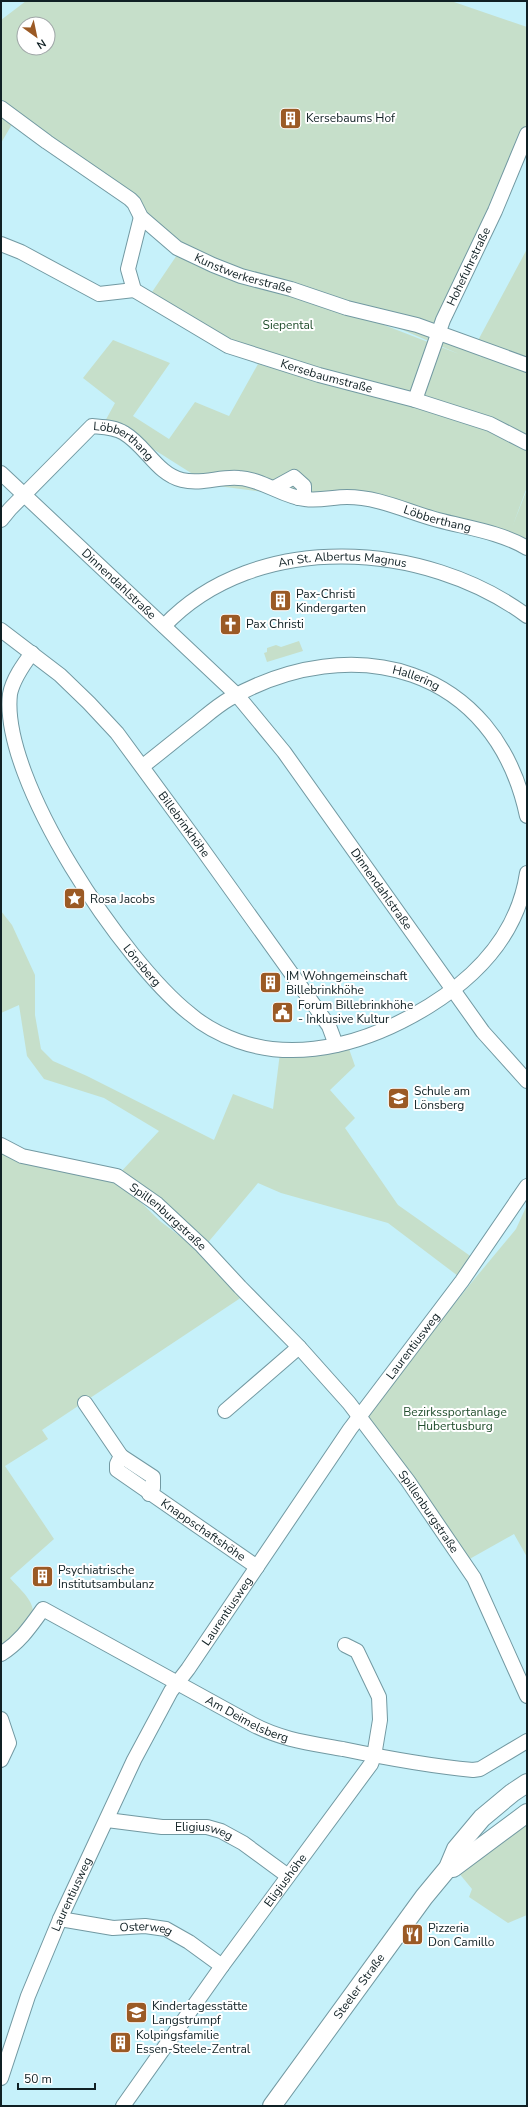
<svg xmlns="http://www.w3.org/2000/svg" width="528" height="2107" font-family="'Nunito Sans',sans-serif">
<style>
.green{fill:#c6dfca;fill-rule:evenodd}
.lines{fill:none;stroke-linecap:round;stroke-linejoin:round}
.minor-casing{stroke:#7299a2;stroke-width:16}
.major-casing{stroke:#7299a2;stroke-width:20}
.minor{stroke:#fff;stroke-width:14}
.major{stroke:#fff;stroke-width:18}
.labels{text-anchor:middle;dominant-baseline:central;stroke-width:4;stroke-linejoin:round;paint-order:stroke}
.poi-label{font-size:12px;fill:#102024;stroke:#fff;text-anchor:start}
.street-label{font-size:12px;fill:#102024;stroke:#fff}
.park-label{font-size:12px;fill:#204d2c;stroke:#fff}
</style>
<rect width="100%" height="100%" fill="#c6f1fa"/>
<g class="green">
<path d="M26 1H451L527 27V132L436 333 474 345 483 363 475 346 527 249V437L226 340 150 295 179 252 366 318 459 354 295 284 243 274 186 249 142 216 135 201 1 99V20ZM24 24H48V48H24Z"/>
<polygon points="1,110 14,121 1,143"/>
<polygon points="113,340 170,363 133,416 169,439 195,402 229,416 258,364 487,426 527,448 527,487 513,525 527,489 527,548 350,500 272,493 210,485 142,442 103,425 115,403 83,378"/>
<polygon points="299,641 303,651 267,662 264,653 267,652 267,648 276,645 281,647"/>
<polygon points="1,911 12,925 35,975 35,1015 41,1049 53,1061 87,1076 214,1140 233,1094 273,1109 280,1053 348,1046 355,1066 330,1090 355,1118 345,1128 398,1205 476,1260 462,1279 388,1223 281,1193 258,1183 205,1246 118,1175 159,1131 104,1098 44,1079 27,1056 19,1005 1,1013"/>
<path d="M1 1147 116 1178 160 1221 194 1247 245 1295 42 1430 48 1439 5 1466 54 1539 10 1578C19 1589 35 1600 33 1616L1 1648Z"/>
<polygon points="527,1205 527,1557 514,1534 466,1561 366,1416 467,1288 516,1229"/>
<polygon points="527,1819 527,1915 508,1923 469,1897 472,1889 458,1872"/>
</g>
<g class="lines">
<defs>
<g id="minor">
<path id="s1" d="M1 108 47 142 130 199 134 203 141 217 177 248 213 265 241 276 291 289 347 308 417 325 527 365"/>
<path id="s2" d="M141 217 128 269 134 290 228 346 319 375 415 400 490 424 527 443"/>
<polyline points="1,244 21,252 99,294 134,290"/>
<path id="s3" d="M415 400 443 320 495 211 527 134"/>
<path id="s4" d="M1 473 237 695 284 752 483 1032 527 1081"/>
<polyline points="274,488 294,477 304,486 304,493 298,498"/>
<path id="s5" d="M1 520 10 509 92 426C103 427 115 427 124 433 146 446 157 474 182 480 202 485 220 476 239 478 262 479 283 497 305 499 320 501 333 497 347 497 379 497 408 512 438 520 468 528 500 532 527 548"/>
<path id="s6" d="M164 626C256 529 426 541 527 616"/>
<path id="s7" d="M1 630 60 675 89 703 117 733 200 846 329 1026 336 1045"/>
<path id="s8" d="M32 653C23 665 13 679 10 694 0 780 124 962 190 1014 204 1026 221 1035 238 1041 303 1064 374 1040 429 1006 479 975 518 933 527 873"/>
<path id="s9" d="M143 766C161 752 179 737 197 723 207 715 217 706 229 699 353 629 495 666 527 816"/>
<path id="s10" d="M1 1145 22 1156 117 1176 157 1204 202 1246 240 1287 299 1347 349 1403 408 1481 474 1578 527 1696"/>
<path id="s11" d="M85 1403 121 1456 117 1464V1470L257 1567"/>
<polyline points="225,1411 299,1347"/>
<polyline points="121,1456 153,1477 153,1488 149,1494"/>
<path id="s12" d="M1 1654C20 1642 30 1627 43 1609L252 1724C282 1740 310 1743 343 1749 386 1758 430 1766 473 1770L480 1769 527 1741"/>
<polyline points="1,1719 9,1743 1,1760"/>
<path id="s13" d="M107 1820 162 1827H207L221 1831 243 1843 288 1876"/>
<path id="s14" d="M60 1919 113 1928 145 1926 166 1929 189 1942 222 1966"/>
<path id="s15" d="M1 2078 28 1996 60 1919 134 1760 171 1691 188 1669 350 1429 462 1281 527 1186"/>
<path id="s16" d="M123 2106 222 1966 371 1764 374 1756 380 1720 379 1697 357 1651 345 1645"/>
</g>
<g id="major">
<polyline points="448,1868 453,1868 527,1813"/>
<path id="s17" d="M272 2106 424 1897 448 1868 456 1849 482 1818 512 1793 527 1783"/>
</g>
</defs>
<use href="#minor" class="minor-casing"/>
<use href="#major" class="major-casing"/>
<use href="#minor" class="minor"/>
<use href="#major" class="major"/>
</g>
<defs>
<symbol id="building-square" viewBox="-11 -11 22 22"><rect x="-9" y="-9" width="18" height="18" rx="4" fill="#9b5a25" stroke="#fff"/><path d="M-4-6H4V6H1V3H-1V6H-4ZM-2.5-4.3h1.7v1.8h-1.7ZM.8-4.3h1.7v1.8H.8ZM-2.5-1h1.7V.8h-1.7ZM.8-1h1.7V.8H.8Z" fill="#fff"/></symbol>
<symbol id="church-square" viewBox="-11 -11 22 22"><rect x="-9" y="-9" width="18" height="18" rx="4" fill="#9b5a25" stroke="#fff"/><path d="M-1.2-6h2.4v3.5h3.3v2.4h-3.3V6h-2.4V-.1h-3.3v-2.4h3.3Z" fill="#fff"/></symbol>
<symbol id="sight-square" viewBox="-11 -11 22 22"><rect x="-9" y="-9" width="18" height="18" rx="4" fill="#9b5a25" stroke="#fff"/><path d="M0-6L1.8-2.2L6-1.7L2.9 1.2L3.7 5.4L0 3.3L-3.7 5.4L-2.9 1.2L-6-1.7L-1.8-2.2Z" fill="#fff"/></symbol>
<symbol id="civic-square" viewBox="-11 -11 22 22"><rect x="-9" y="-9" width="18" height="18" rx="4" fill="#9b5a25" stroke="#fff"/><path d="M-.6-6.5H3V-4.5H.6V-3L4-1V1h2V6H-6V1h2V-1L-.6-3ZM-1.2 2.5V6h2.4V2.5Z" fill="#fff"/></symbol>
<symbol id="school-square" viewBox="-11 -11 22 22"><rect x="-9" y="-9" width="18" height="18" rx="4" fill="#9b5a25" stroke="#fff"/><path d="M0-5L7-2L0 1L-7-2ZM-4 1L0 2.5L4 1V4Q0 6-4 4Z" fill="#fff"/></symbol>
<symbol id="restaurant-square" viewBox="-11 -11 22 22"><rect x="-9" y="-9" width="18" height="18" rx="4" fill="#9b5a25" stroke="#fff"/><path d="M-5-6h1v4h1v-4h1v4h1v-4h1v5L-1.5 .5V6h-2V.5L-5-1ZM5-6V6H3V1.5H1.5Q1.5-4 5-6Z" fill="#fff"/></symbol>
</defs>
<g fill-rule="evenodd">
<use href="#building-square" x="278" y="106" width="25" height="25"/>
<use href="#building-square" x="268" y="588" width="25" height="25"/>
<use href="#church-square" x="218" y="612" width="25" height="25"/>
<use href="#sight-square" x="62" y="886" width="25" height="25"/>
<use href="#building-square" x="258" y="970" width="25" height="25"/>
<use href="#civic-square" x="270" y="1000" width="25" height="25"/>
<use href="#school-square" x="386" y="1086" width="25" height="25"/>
<use href="#building-square" x="30" y="1564" width="25" height="25"/>
<use href="#restaurant-square" x="400" y="1922" width="25" height="25"/>
<use href="#school-square" x="124" y="2000" width="25" height="25"/>
<use href="#building-square" x="108" y="2030" width="25" height="25"/>
</g>
<g class="labels">
<g class="poi-label">
<text x="306" y="118">Kersebaums Hof</text>
<text x="296" y="594">Pax-Christi<tspan x="296" dy="14">Kindergarten</tspan></text>
<text x="246" y="624">Pax Christi</text>
<text x="90" y="899">Rosa Jacobs</text>
<text x="286" y="976">IM Wohngemeinschaft<tspan x="286" dy="14">Billebrinkhöhe</tspan></text>
<text x="298" y="1005">Forum Billebrinkhöhe<tspan x="298" dy="14">- Inklusive Kultur</tspan></text>
<text x="414" y="1091">Schule am<tspan x="414" dy="14">Lönsberg</tspan></text>
<text x="58" y="1570">Psychiatrische<tspan x="58" dy="14">Institutsambulanz</tspan></text>
<text x="428" y="1928">Pizzeria<tspan x="428" dy="14">Don Camillo</tspan></text>
<text x="152" y="2006">Kindertagesstätte<tspan x="152" dy="14">Langstrumpf</tspan></text>
<text x="136" y="2035">Kolpingsfamilie<tspan x="136" dy="14">Essen-Steele-Zentral</tspan></text>
</g>
<g class="street-label">
<text stroke="none"><textPath href="#s3" startOffset="144">Hohefuhrstraße</textPath></text>
<text stroke="none"><textPath href="#s1" startOffset="298">Kunstwerkerstraße</textPath></text>
<text stroke="none"><textPath href="#s2" startOffset="288">Kersebaumstraße</textPath></text>
<text stroke="none"><textPath href="#s5" startOffset="167">Löbberthang</textPath></text>
<text stroke="none"><textPath href="#s5" startOffset="502">Löbberthang</textPath></text>
<text stroke="none"><textPath href="#s6" startOffset="197">An St. Albertus Magnus</textPath></text>
<text stroke="none"><textPath href="#s4" startOffset="162">Dinnendahlstraße</textPath></text>
<text stroke="none"><textPath href="#s9" startOffset="304">Hallering</textPath></text>
<text stroke="none"><textPath href="#s7" startOffset="269">Billebrinkhöhe</textPath></text>
<text stroke="none"><textPath href="#s4" startOffset="566">Dinnendahlstraße</textPath></text>
<text stroke="none"><textPath href="#s8" startOffset="354">Lönsberg</textPath></text>
<text stroke="none"><textPath href="#s10" startOffset="186">Spillenburgstraße</textPath></text>
<text stroke="none"><textPath href="#s15" startOffset="845">Laurentiusweg</textPath></text>
<text stroke="none"><textPath href="#s10" startOffset="581">Spillenburgstraße</textPath></text>
<text stroke="none"><textPath href="#s11" startOffset="184">Knappschaftshöhe</textPath></text>
<text stroke="none"><textPath href="#s15" startOffset="521">Laurentiusweg</textPath></text>
<text stroke="none"><textPath href="#s12" startOffset="294">Am Deimelsberg</textPath></text>
<text stroke="none"><textPath href="#s13" startOffset="98">Eligiusweg</textPath></text>
<text stroke="none"><textPath href="#s16" startOffset="278">Eligiushöhe</textPath></text>
<text stroke="none"><textPath href="#s15" startOffset="197">Laurentiusweg</textPath></text>
<text stroke="none"><textPath href="#s14" startOffset="87">Osterweg</textPath></text>
<text stroke="none"><textPath href="#s17" startOffset="148">Steeler Straße</textPath></text>
</g>
<g class="park-label">
<text x="288" y="325">Siepental</text>
<text x="455" y="1412">Bezirkssportanlage<tspan x="455" dy="14">Hubertusburg</tspan></text>
</g>
</g>
<rect width="528" height="2107" fill="none" stroke="#102024" stroke-width="4"/>
<g transform="translate(36 36) rotate(147)"><circle r="19" fill="#ffffff" stroke="#9fa6a7"/>
<path d="M0-3L7 15L0 10L-7 15Z" fill="#9b5a25"/>
<text y="-6" font-size="11" font-weight="bold" text-anchor="middle" fill="#102024">N</text>
</g>
<path d="M18 2083v6h77v-6" fill="none" stroke="#102024" stroke-width="2"/>
<text x="24" y="2083" font-size="12" fill="#102024" stroke="#ffffff" stroke-width="3" paint-order="stroke">50 m</text>
</svg>
